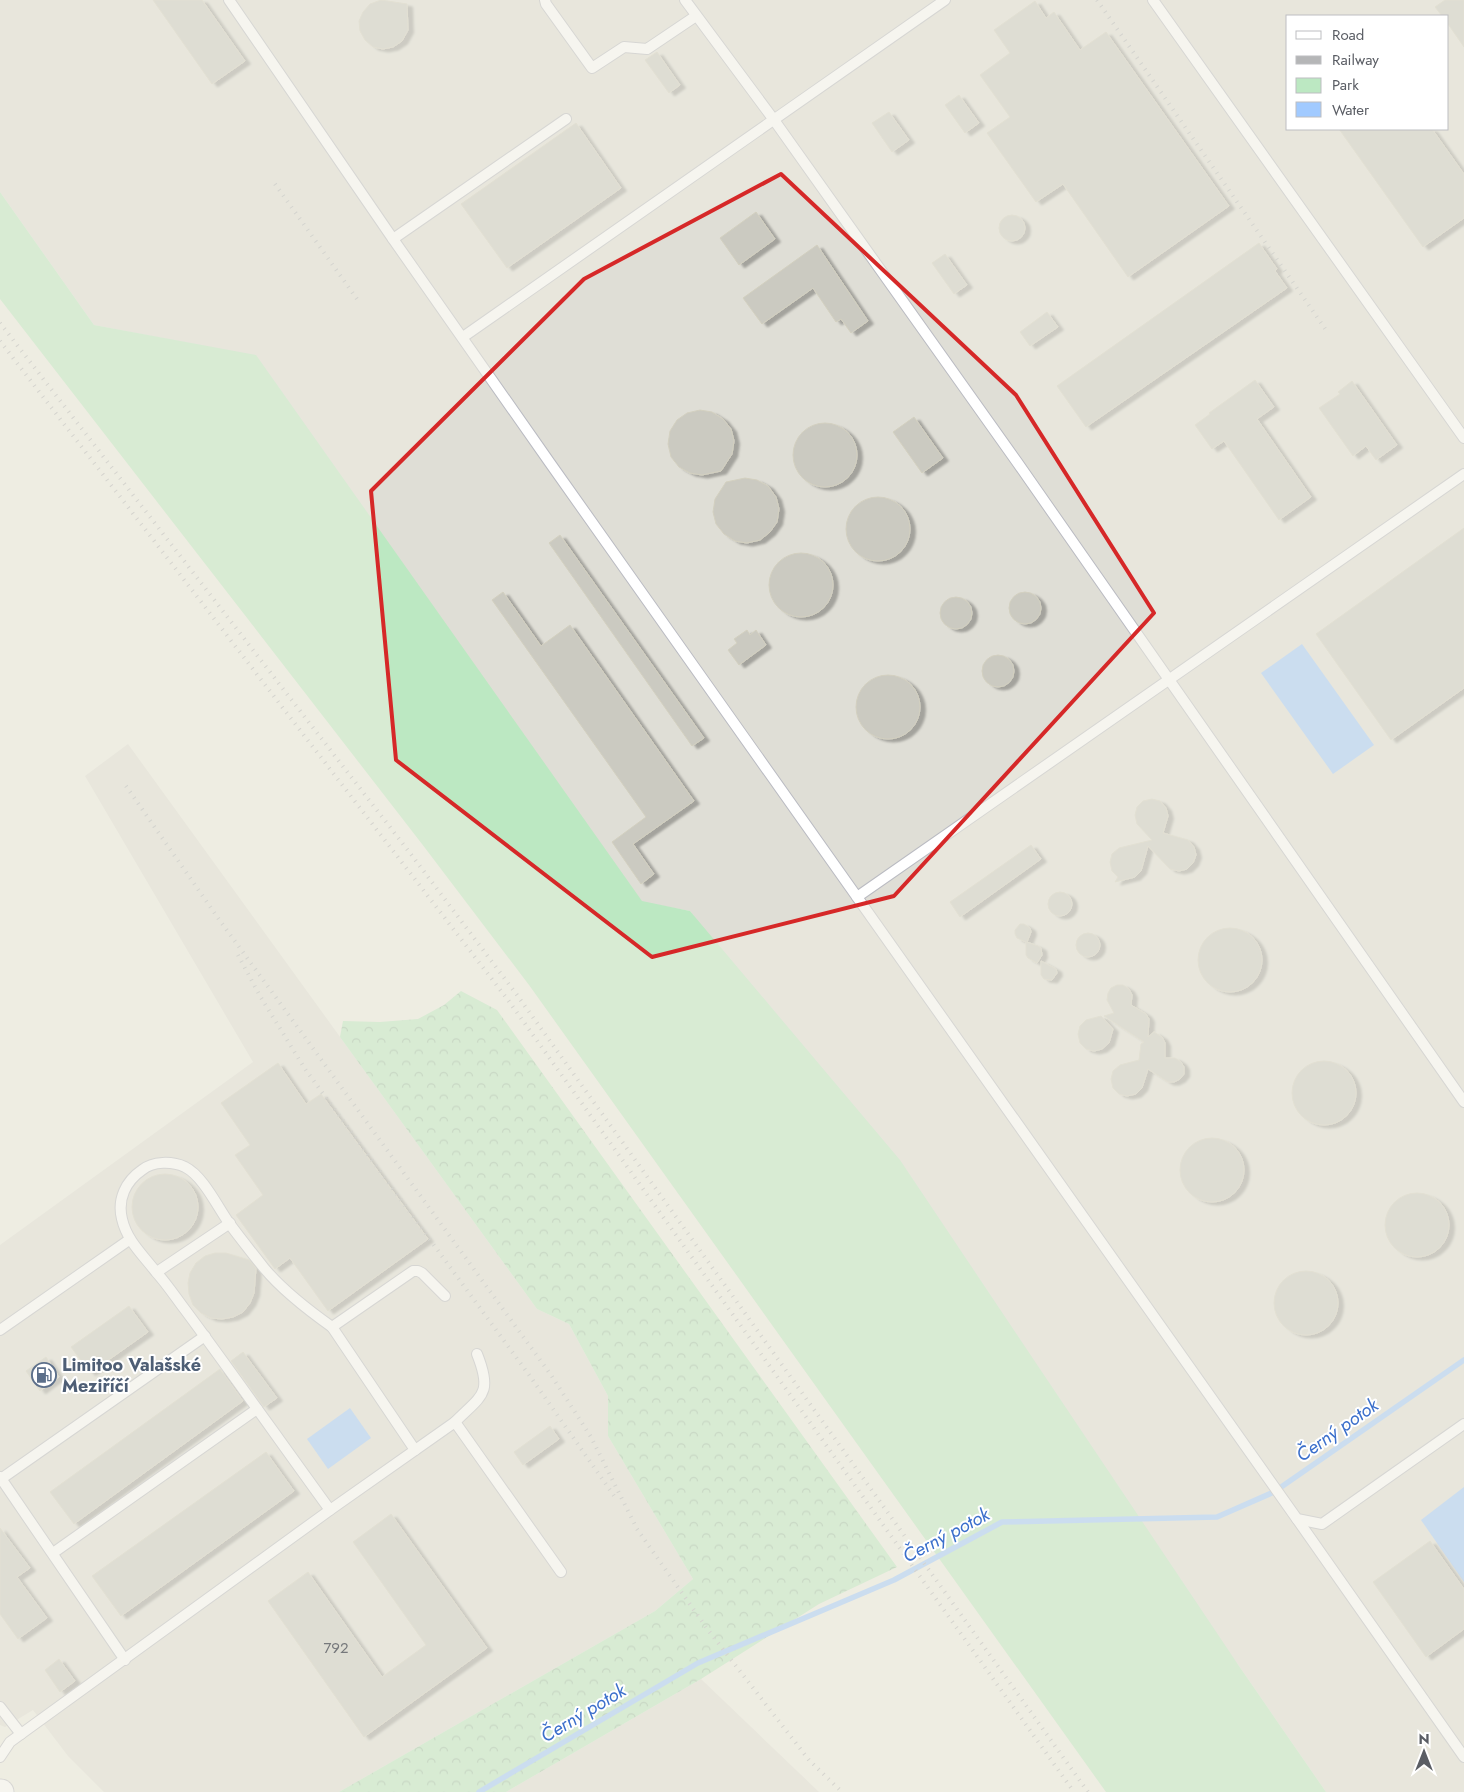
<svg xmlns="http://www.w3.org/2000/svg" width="1464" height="1792" font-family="Jost,sans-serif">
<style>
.industrial{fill:#dfded6;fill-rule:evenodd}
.green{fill:#bce8c2}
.forest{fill:url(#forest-crowns)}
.water{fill:#a1caff}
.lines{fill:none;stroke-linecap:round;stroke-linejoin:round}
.stream{stroke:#a1caff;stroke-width:5.5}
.building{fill:#cbcac1;stroke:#d3d0c0;filter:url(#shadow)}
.service-casing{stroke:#babbc2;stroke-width:12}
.tertiary-casing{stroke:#babbc2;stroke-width:27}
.service{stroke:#fff;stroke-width:10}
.tertiary{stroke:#fff;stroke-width:25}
.rail{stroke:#b5b6b7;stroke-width:4;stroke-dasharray:1 6;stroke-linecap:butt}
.marked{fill:none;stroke:#d62828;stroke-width:4;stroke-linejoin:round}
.labels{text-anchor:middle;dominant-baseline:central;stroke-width:4;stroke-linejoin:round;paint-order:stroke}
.number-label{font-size:15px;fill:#76787b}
.service-label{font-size:18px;font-weight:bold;fill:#4e5e75;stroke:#fff;text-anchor:start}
.water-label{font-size:19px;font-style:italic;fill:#3b6fcb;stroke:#fff}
</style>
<defs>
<pattern id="forest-crowns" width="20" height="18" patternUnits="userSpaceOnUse" patternTransform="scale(1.25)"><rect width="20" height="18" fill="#bce8c2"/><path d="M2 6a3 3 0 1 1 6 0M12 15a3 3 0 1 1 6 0" fill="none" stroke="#9cbfa1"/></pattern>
<filter id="shadow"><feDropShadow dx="5.5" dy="3" stdDeviation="1" flood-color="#0004"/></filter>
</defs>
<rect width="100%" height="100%" fill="#eeede2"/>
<g class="industrial">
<path d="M0 0H1464V1792H1326L1239 1666 690 911 642 902 256 356 94 325 0 192ZM1288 16H1448V129H1288Z"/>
<polygon points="128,744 537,1309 569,1324 608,1396 608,1436 693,1579 655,1611 339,1792 104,1792 68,1756 33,1710 5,1727 0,1725 0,1245 253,1062 85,776"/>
<polygon points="701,1679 819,1792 506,1792"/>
</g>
<polygon class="green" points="0,192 94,325 256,355 642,901 690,911 900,1160 1239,1666 1326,1792 1106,1792 529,985 422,844 0,299"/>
<polygon class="forest" points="461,991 497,1010 897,1567 819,1604 701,1679 506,1792 339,1792 655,1611 693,1579 608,1436 608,1396 569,1324 537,1309 340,1037 343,1021 380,1022 418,1019 444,1005"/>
<g class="water">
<polygon points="1302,644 1374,745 1333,774 1261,673"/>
<polygon points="350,1408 371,1438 328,1469 307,1439"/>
<polygon points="1464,1487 1464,1582 1421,1520"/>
</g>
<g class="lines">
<polyline class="stream" points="479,1792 698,1663 894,1580 1002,1522 1217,1517 1274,1492 1464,1360"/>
</g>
<g class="building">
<polygon points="153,0 202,0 245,61 212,84"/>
<polygon points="381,0 407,4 408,30 402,41 393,47 383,49 373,47 365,40 360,31 359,21 363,12 370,4"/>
<polygon points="1445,0 1464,0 1464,47 1448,24 1448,16 1442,16 1435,7"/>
<polygon points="1035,1 1046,18 1054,12 1080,50 1106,32 1229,206 1128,277 1063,184 1036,202 987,133 1010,117 980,75 1010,53 994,30"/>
<polygon points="657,52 680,85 669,93 645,60"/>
<polygon points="959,95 979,123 965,133 945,105"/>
<polygon points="889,112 909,140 892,152 872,123"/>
<polygon points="576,123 621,188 507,268 461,204"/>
<polygon points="1339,129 1432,129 1464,174 1464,218 1423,247"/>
<polygon points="756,212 775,239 739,265 720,238"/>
<circle cx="1012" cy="228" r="13"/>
<polygon points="1259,243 1277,269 1275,271 1287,288 1086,427 1057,386"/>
<polygon points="817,245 868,321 851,333 841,319 836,322 813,288 762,324 743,298"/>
<polygon points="945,254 967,285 954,294 932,263"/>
<polygon points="1047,312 1058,327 1030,346 1020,332"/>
<polygon points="1255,380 1274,407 1257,419 1311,497 1279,520 1224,441 1212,449 1195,425 1210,414 1209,413"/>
<polygon points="1352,381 1397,445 1376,460 1366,446 1353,456 1319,408 1340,394 1338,392"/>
<polygon points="700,410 712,412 723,419 731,429 734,441 732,454 721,471 702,475 690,473 679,467 671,457 668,444 670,431 677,420 687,413"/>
<polygon points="914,417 943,458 922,473 893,432"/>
<circle cx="825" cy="455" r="32"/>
<polygon points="745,478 757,480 768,486 776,497 779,509 777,522 770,532 760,540 747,543 735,541 724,534 716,524 713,512 715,499 726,482"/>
<circle cx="878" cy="529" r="32"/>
<polygon points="1464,528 1464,688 1391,740 1316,634"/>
<polygon points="560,535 704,738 692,746 549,543"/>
<circle cx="801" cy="585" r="32"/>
<circle cx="1025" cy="608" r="16"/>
<polygon points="503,592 541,646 570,625 694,801 633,844 654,874 641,884 612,842 646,817 492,600"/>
<circle cx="956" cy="613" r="16"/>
<polygon points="747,630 750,635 756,630 766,645 739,665 728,650 737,643 734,639"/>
<circle cx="998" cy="671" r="16"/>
<circle cx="888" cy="707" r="32"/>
<polygon points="1152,799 1160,801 1166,808 1168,816 1163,833 1188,840 1194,847 1196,855 1193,863 1187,869 1179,871 1170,869 1148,846 1141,871 1135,877 1115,882 1118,877 1112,871 1110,862 1112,854 1119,848 1152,840 1137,824 1135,815 1137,807 1143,801"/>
<polygon points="1031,845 1041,859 960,917 950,902"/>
<circle cx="1060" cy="904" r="12"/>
<polygon points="1020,924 1024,924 1030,928 1031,932 1027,942 1038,946 1041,948 1042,955 1037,963 1028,958 1026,955 1026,942 1017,938 1015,934 1015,930"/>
<circle cx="1230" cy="960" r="32"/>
<circle cx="1088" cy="945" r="12"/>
<polygon points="1041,961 1056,969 1057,973 1052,980 1044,979 1041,975"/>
<polygon points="1117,985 1123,985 1129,989 1132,995 1131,1005 1146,1014 1149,1019 1148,1037 1154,1032 1162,1037 1165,1043 1165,1058 1175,1058 1181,1062 1184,1067 1184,1074 1180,1079 1174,1082 1168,1082 1148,1069 1142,1088 1136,1094 1127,1096 1119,1094 1113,1088 1111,1079 1113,1071 1120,1065 1139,1060 1141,1044 1144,1042 1104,1016 1114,1013 1107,1000 1108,993 1111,988"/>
<polygon points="1101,1016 1113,1029 1109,1043 1102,1049 1094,1051 1086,1049 1080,1043 1078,1034 1080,1026 1086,1020"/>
<circle cx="1324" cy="1093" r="32"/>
<polygon points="278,1063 306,1104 321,1094 428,1239 328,1311 290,1258 275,1269 236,1215 263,1195 235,1155 250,1145 221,1103"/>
<circle cx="1212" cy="1170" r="32"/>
<circle cx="165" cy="1207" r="33"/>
<circle cx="1417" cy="1225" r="32"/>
<polygon points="215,1253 226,1253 249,1260 256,1268 254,1293 250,1303 243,1312 233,1317 222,1319 211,1318 201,1313 193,1305 189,1294 188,1283 190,1273 196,1263 205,1256"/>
<circle cx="1306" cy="1303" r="32"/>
<polygon points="129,1306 148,1332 90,1373 71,1347"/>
<polygon points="243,1352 277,1398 264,1407 231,1361"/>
<polygon points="46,1357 59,1377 40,1391 26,1371"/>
<polygon points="220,1369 243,1401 74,1524 50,1492"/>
<polygon points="550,1426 559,1439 523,1465 514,1452"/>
<polygon points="266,1452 294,1491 121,1616 92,1576"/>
<polygon points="391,1514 487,1648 364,1737 268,1601 308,1572 382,1677 426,1645 353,1542"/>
<polygon points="0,1528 30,1568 17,1577 47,1618 18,1639 0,1614"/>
<polygon points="1430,1541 1464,1589 1464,1629 1426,1657 1373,1582"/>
<polygon points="59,1659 75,1681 60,1692 45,1670"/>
</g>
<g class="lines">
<defs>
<g id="service">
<polyline points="229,0 393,239 550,463 1297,1519 1322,1524 1464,1424"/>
<polyline points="545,0 546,4 592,68 624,47 647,49 696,16"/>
<polyline points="685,0 774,120 1017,462 1464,1102"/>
<polyline points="1153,0 1464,438"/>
<polyline points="393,239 566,119"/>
<polyline points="463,337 945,0"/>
<polyline points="857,897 1464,474"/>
<polyline points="157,1272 230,1223"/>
<polyline points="332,1327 415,1450"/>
<polyline points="0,1330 129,1240"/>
<path d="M455 1422C482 1395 493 1394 477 1354"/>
<polyline points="0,1477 125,1660"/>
<polyline points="1,1479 205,1336"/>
<path d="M330 1510C282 1444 235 1377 186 1311 176 1298 167 1284 156 1272 143 1255 127 1241 122 1219 117 1199 126 1181 142 1170 153 1161 172 1161 185 1167 203 1176 217 1206 229 1223 240 1238 252 1253 264 1268 283 1291 308 1310 332 1327L413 1271H418L422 1273 445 1296"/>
<polyline points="1297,1519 1464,1757"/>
<polyline points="53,1553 257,1409"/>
<polyline points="0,1707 21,1734"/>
<polyline points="0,1757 10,1742 21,1734 330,1510 455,1422 561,1572"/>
</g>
<polyline id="tertiary" points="0,1792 1,1792"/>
</defs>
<use href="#service" class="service-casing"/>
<use href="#tertiary" class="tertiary-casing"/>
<use href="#service" class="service"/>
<use href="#tertiary" class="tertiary"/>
<g class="rail">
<polyline points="1097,0 1326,330"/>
<polyline points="275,184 357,299"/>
<polyline points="0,323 410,853 517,995 1088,1792"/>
<polyline points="0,341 508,1000 1074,1792"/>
<polyline points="126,786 218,918 551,1375 591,1437 637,1529 708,1630 809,1760 842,1792"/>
<polyline points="238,955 260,996 305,1069 532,1379 617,1500"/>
</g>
</g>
<path d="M0 0H1464V1792H0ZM781 174 1016 395 1154 613 894 896 652 957 396 760 371 491 584 279Z" fill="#eeede2" fill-opacity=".55" fill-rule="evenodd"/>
<path class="marked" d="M781 174 1016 395 1154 613 894 896 652 957 396 760 371 491 584 279Z"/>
<defs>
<symbol id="fuel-ring" viewBox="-11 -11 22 22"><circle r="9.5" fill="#fff" stroke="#5c6f8a" stroke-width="1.5"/><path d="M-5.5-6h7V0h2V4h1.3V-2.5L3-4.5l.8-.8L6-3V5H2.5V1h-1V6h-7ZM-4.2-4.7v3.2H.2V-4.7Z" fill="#5c6f8a"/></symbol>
</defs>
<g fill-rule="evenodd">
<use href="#fuel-ring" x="30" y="1361" width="28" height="28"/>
</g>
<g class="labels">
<g class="number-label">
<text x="336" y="1648">792</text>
</g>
<g class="service-label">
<text x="62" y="1365">Limitoo Valašské<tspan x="62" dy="21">Meziříčí</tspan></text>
</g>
<g class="water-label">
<text transform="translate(1337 1430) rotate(-35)">Černý potok</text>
<text transform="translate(946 1535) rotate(-28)">Černý potok</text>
<text transform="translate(583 1713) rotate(-31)">Černý potok</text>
</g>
</g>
<rect x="1286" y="15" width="162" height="115" fill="#ffffff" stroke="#bdbec1"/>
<rect x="1296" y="31" width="25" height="8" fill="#ffffff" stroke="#bdbec1"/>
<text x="1332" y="40" font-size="15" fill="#5a5d64">Road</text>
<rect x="1296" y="56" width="25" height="8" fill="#b5b6b7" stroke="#bdbec1"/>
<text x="1332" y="65" font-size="15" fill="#5a5d64">Railway</text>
<rect x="1296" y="78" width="25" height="15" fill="#bce8c2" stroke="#bdbec1"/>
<text x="1332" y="90" font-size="15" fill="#5a5d64">Park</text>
<rect x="1296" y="102" width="25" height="15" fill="#a1caff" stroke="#bdbec1"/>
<text x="1332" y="115" font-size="15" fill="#5a5d64">Water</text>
<g transform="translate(1424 1752)" stroke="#ffffff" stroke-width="4" paint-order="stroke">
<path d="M0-4L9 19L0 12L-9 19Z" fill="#5a5d64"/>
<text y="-8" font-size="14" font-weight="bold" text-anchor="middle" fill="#5a5d64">N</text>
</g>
</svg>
